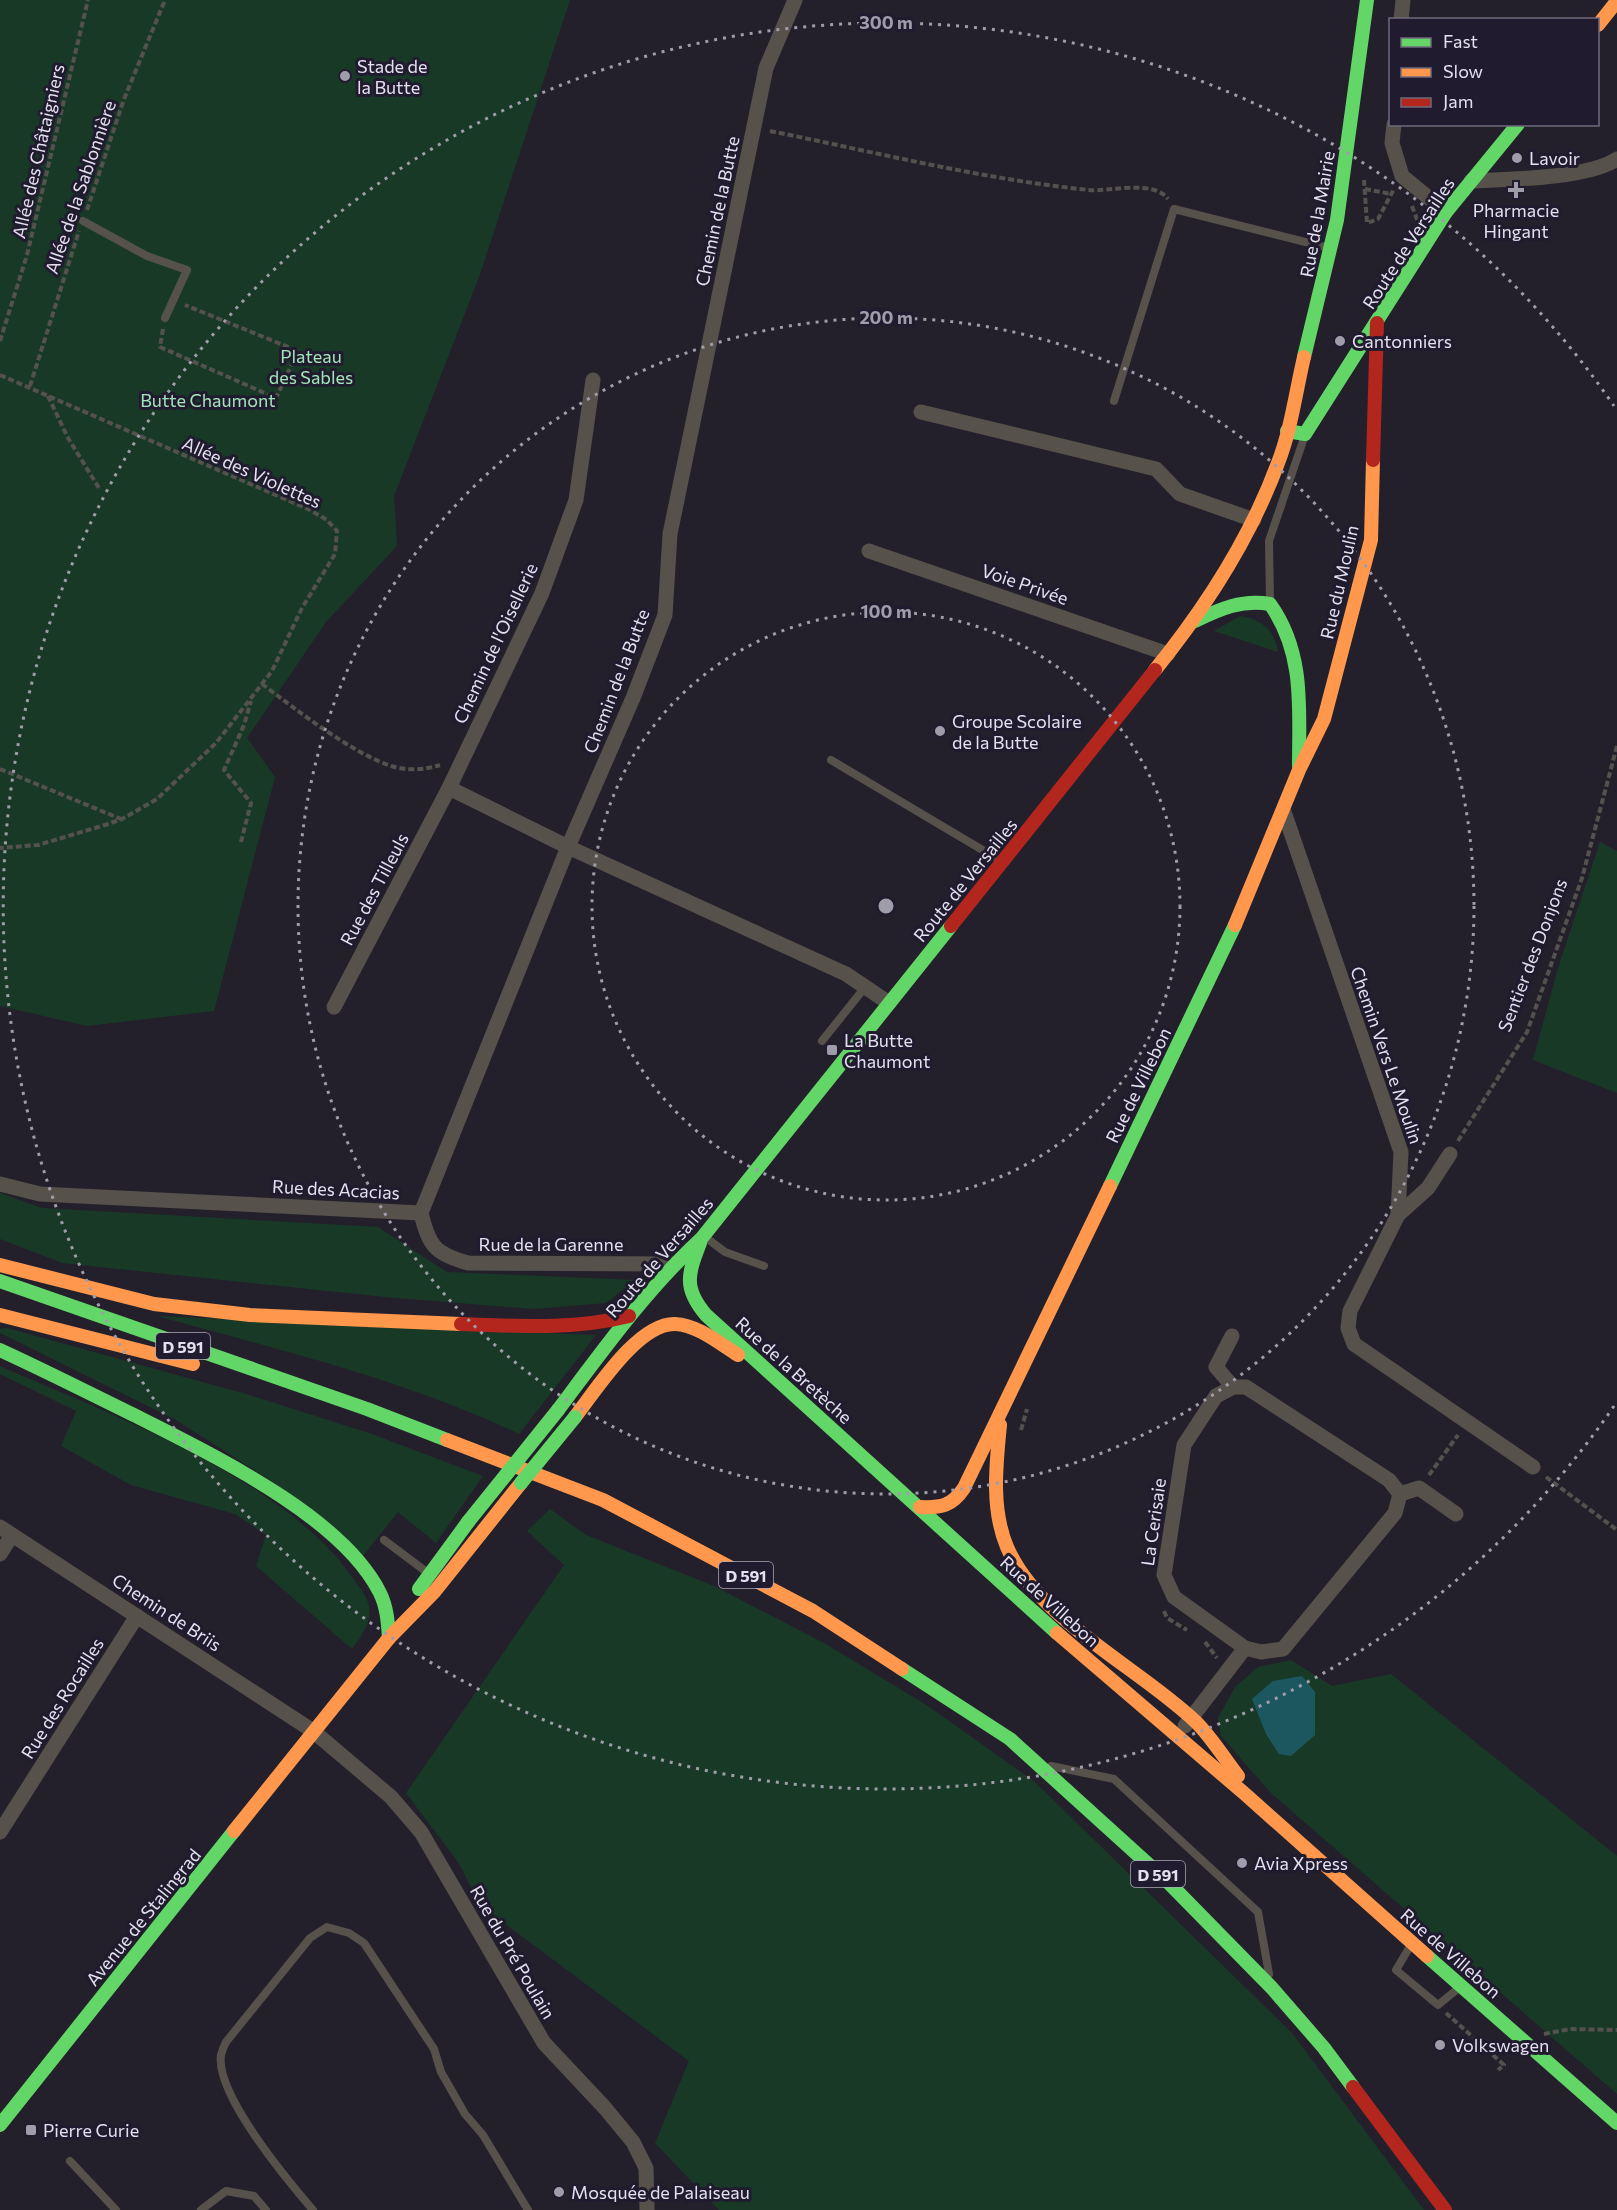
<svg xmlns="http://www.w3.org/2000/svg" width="1617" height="2210" font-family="Commissioner,sans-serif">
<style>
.green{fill:#193927}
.water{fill:#1c5760}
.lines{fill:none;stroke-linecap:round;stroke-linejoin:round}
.path{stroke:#54514e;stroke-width:4;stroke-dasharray:6 3;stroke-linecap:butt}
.lane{stroke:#56524b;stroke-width:8}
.street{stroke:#56524b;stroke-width:15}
.fast{stroke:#63d668;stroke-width:14}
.slow{stroke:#ff974d;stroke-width:14}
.jam{stroke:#b3261e;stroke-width:14}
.fast-bridge{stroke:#63d668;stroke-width:14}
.ring{fill:none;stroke:#a09daa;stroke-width:3;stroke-dasharray:3 6}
.poi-dot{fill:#a09daa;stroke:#211b30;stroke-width:2}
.labels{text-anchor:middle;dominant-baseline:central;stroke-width:6;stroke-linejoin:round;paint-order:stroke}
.shield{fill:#211b30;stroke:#aaa6b6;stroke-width:1.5}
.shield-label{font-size:16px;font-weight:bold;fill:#e4e1ef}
.poi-label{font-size:18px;fill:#e4e1ef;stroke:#211b30;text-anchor:start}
.street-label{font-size:18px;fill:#e4e1ef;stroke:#211b30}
.park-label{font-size:18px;fill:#a2e6b7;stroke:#211b30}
.centre{fill:#a09daa;stroke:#211b30;stroke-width:3}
.ring-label{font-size:18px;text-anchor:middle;font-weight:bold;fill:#a09daa;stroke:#211b30;stroke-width:6;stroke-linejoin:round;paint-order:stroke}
</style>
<rect width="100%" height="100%" fill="#23202b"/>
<g class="green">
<polygon points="0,0 570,0 479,277 394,496 397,546 326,622 247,738 275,777 214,1011 87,1026 0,1006"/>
<path d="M1240 616C1261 619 1275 630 1278 652L1214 631Z"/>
<polygon points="1600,842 1617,851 1617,1093 1533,1060 1558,968"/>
<polygon points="0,1193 42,1208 378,1227 447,1272 635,1280 606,1303 533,1309 385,1297 62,1263 0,1239"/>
<path d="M157 1316 596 1335 519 1434C404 1379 279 1350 157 1316Z"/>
<polygon points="7,1328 246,1394 369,1433 483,1476 436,1543 398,1512 362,1557 273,1482 176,1420 0,1333 0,1329"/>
<path d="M0 1366C109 1414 283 1478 352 1577 357 1584 364 1592 367 1600 375 1619 362 1635 352 1649L256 1566 266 1535 235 1514 131 1485 61 1446 76 1411 0 1374Z"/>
<polygon points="550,1509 586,1535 714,1586 824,1643 928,1706 1035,1782 1292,2033 1424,2210 719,2210 655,2143 689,2061 481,1906 458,1862 406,1793 564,1565 527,1531"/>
<polygon points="1291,1660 1332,1686 1391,1674 1617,1856 1617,2094 1271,1793 1221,1736 1218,1718 1235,1687 1258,1667"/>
</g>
<polygon class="water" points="1302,1676 1315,1692 1315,1735 1291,1756 1279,1754 1266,1734 1252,1699 1273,1681"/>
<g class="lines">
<g class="path">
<path d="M770 131C875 152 981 179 1089 190 1108 192 1154 179 1168 199"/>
<polyline points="1364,180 1367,223 1378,219 1394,189"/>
<polyline points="1365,189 1391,194"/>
<polyline points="1412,206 1418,222"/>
<polyline points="87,210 124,99 165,0"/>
<polyline points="163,329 160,347 276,398 298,351 185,305"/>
<polyline points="0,341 27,255 88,0"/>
<polyline points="0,375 310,510 327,520 337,531 335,554 302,608 272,671 216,743 157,799 122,819 105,825 38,845 0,848"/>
<polyline points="30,386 79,231"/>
<polyline points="48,396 68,438 99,488"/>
<path d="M262 684C297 710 350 752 391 766 407 771 424 770 440 765"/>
<polyline points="0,769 121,819"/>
<polyline points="241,842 251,803 224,770 244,725 251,701"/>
<polyline points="1458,1141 1527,1032 1582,878 1617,746"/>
<polyline points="1021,1430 1027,1409"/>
<polyline points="1429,1475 1458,1435"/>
<polyline points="1546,1477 1617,1530"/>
<polyline points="1164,1611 1167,1618 1187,1630"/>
<polyline points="1205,1642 1217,1658"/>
<polyline points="1446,2013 1504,2065 1498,2070"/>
<polyline points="1544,2034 1570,2029 1617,2030"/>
</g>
<g class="lane">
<polyline points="83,221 147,256 187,270 165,318"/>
<polyline points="1114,401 1174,209 1329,248"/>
<polyline points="1270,603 1269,541 1305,435"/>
<polyline points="831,760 1001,861"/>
<polyline points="822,1041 866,986"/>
<polyline points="705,1237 725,1252 764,1266"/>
<polyline points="384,1540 428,1573"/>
<polyline points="1051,1766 1114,1779 1258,1912 1269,1974"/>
<polyline points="1412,1943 1396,1970 1438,2005 1460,1987"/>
<polyline points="70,2161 116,2210"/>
<polyline points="201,2210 226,2191 254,2196 266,2210"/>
<path d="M313 2210C288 2181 215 2094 221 2055 222 2051 224 2046 226 2042L310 1938 327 1927 349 1933 364 1943 434 2049 441 2072 465 2114 483 2135 528 2210"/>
</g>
<g class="street">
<polyline points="1401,20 1403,0"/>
<polyline points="1394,124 1392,143 1402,176 1446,212"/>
<path d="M1471 181C1509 179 1586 179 1617 159"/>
<polyline points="593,380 576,500 542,593 449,788 568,847 846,974 889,1003"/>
<polyline points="921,412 1156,469 1180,494 1254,520"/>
<polyline points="869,551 1168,654"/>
<polyline points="1284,812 1401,1152 1398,1215 1350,1311 1348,1328 1354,1344 1533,1467"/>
<polyline points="334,1007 449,788"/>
<polyline points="0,1184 40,1194 421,1213"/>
<polyline points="421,1213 568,847 633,698 665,615 670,534 766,68 795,0"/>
<path d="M421 1213C429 1246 435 1254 468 1263L674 1264"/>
<polyline points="1398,1215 1428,1188 1450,1154"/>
<polyline points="1232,1336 1216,1367 1233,1387"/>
<polygon points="1233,1387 1246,1387 1389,1480 1400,1494 1395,1513 1283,1649 1261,1652 1245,1648 1174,1597 1164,1575 1184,1445 1216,1396"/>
<polyline points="1400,1494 1419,1488 1456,1514"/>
<polyline points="0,1527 313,1731 391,1797 421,1832 544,2043 605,2108 633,2142 646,2168 647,2210"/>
<polyline points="0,1554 12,1535"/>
<polyline points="1185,1726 1245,1648"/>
<polyline points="0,1832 137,1616"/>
</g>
<g class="fast">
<polyline points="1304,357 1337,220 1367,0"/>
<polyline points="1287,431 1305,434 1446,212 1518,124"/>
<path d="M1195 621C1220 609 1242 599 1270 604 1305 653 1299 709 1299 766"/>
<polyline points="1110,1186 1235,925"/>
<path d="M700 1243C688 1274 683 1288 706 1315L1057 1633"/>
<polyline points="0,1281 367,1409 447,1440"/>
<path d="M0 1350C46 1371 91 1394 136 1416 210 1454 342 1516 380 1593 387 1607 388 1623 389 1638"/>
<path d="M558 1410C603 1350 646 1290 701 1239L951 926"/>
<polyline points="419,1589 468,1522"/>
<polyline points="902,1669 1010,1739 1170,1884 1272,1988 1324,2048 1353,2087"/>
<polyline points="1427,1956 1617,2123"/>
<polyline points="0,2125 234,1831"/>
</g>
<g class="slow">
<polyline points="1598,25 1617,1"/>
<path d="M1155 670C1206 607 1250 539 1278 463 1291 430 1296 391 1304 357"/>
<polyline points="1235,925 1299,770 1324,719 1371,540 1373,460"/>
<polyline points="0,1265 154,1304 250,1315 461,1324"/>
<polyline points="0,1315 193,1364"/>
<path d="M575 1417C596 1390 638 1323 675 1324 698 1325 720 1344 738 1355"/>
<path d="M1000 1425C996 1465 991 1509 1007 1547 1038 1620 1140 1668 1196 1722 1212 1738 1224 1758 1238 1776"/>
<polyline points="447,1440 603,1500 813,1611 902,1669"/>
<path d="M920 1507C941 1508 952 1506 964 1488L1110 1186"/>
<polyline points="1057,1633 1245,1794 1427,1956"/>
<polyline points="234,1831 389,1638 435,1591 521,1483"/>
</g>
<g class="jam">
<polyline points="1373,460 1377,323"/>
<polyline points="951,926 1155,670"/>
<path d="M461 1324C518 1326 574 1330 629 1316"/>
<polyline points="1353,2087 1445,2210"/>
</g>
<g class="fast-bridge">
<polyline points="521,1483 575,1417"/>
<polyline points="468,1522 558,1410"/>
</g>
</g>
<g class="ring">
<circle cx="886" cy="906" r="294"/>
<circle cx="886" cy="906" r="588"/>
<path d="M1614 1406A883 883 0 1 1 1614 406"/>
</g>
<g class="poi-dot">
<circle cx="345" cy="76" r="6"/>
<circle cx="1517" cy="158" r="6"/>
<path d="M1513 181h6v6h6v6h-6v6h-6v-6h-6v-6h6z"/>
<circle cx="1340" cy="341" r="6"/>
<circle cx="940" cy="731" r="6"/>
<rect x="826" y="1044" width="12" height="12" rx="3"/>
<circle cx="1242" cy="1863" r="6"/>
<circle cx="1440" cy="2045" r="6"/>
<rect x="25" y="2124" width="12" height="12" rx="3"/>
<circle cx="559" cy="2192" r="6"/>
</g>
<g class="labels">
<g class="shield">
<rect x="156" y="1333" width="54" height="26" rx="4.5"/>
<rect x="719" y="1562" width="54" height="26" rx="4.5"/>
<rect x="1131" y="1861" width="54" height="26" rx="4.5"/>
</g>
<g class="shield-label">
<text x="183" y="1346">D 591</text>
<text x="746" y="1575">D 591</text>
<text x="1158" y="1874">D 591</text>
</g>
<g class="poi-label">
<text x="357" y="66">Stade de<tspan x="357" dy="21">la Butte</tspan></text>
<text x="1529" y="158">Lavoir</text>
<text x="1516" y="210" text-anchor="middle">Pharmacie<tspan x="1516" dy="21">Hingant</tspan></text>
<text x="1352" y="341">Cantonniers</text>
<text x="952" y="721">Groupe Scolaire<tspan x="952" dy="21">de la Butte</tspan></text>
<text x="844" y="1040">La Butte<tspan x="844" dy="21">Chaumont</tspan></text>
<text x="1254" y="1863">Avia Xpress</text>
<text x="1452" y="2045">Volkswagen</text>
<text x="43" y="2130">Pierre Curie</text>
<text x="571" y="2192">Mosquée de Palaiseau</text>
</g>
<g class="street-label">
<text transform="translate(38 151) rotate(-77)">Allée des Châtaigniers</text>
<text transform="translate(80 187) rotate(-71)">Allée de la Sablonnière</text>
<text transform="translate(717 211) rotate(-78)">Chemin de la Butte</text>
<text transform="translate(1317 214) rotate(-80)">Rue de la Mairie</text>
<text transform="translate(1408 243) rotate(-57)">Route de Versailles</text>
<text transform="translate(252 472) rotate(24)">Allée des Violettes</text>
<text transform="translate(1339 582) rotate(-77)">Rue du Moulin</text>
<text transform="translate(1025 584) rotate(19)">Voie Privée</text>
<text transform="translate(495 643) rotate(-65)">Chemin de l'Oisellerie</text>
<text transform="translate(616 681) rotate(-69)">Chemin de la Butte</text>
<text transform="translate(965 880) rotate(-51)">Route de Versailles</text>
<text transform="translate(374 889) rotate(-62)">Rue des Tilleuls</text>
<text transform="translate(1532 955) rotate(-69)">Sentier des Donjons</text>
<text transform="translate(1387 1055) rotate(71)">Chemin Vers Le Moulin</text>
<text transform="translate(1138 1085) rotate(-64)">Rue de Villebon</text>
<text transform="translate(336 1189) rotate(3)">Rue des Acacias</text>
<text x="551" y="1244">Rue de la Garenne</text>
<text transform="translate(659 1257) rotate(-49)">Route de Versailles</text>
<text transform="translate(794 1370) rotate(42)">Rue de la Bretèche</text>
<text transform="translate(1153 1522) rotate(-82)">La Cerisaie</text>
<text transform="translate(1050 1601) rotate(42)">Rue de Villebon</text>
<text transform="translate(167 1612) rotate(33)">Chemin de Briis</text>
<text transform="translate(62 1698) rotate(-58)">Rue des Rocailles</text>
<text transform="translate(143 1917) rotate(-51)">Avenue de Stalingrad</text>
<text transform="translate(513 1952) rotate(60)">Rue du Pré Poulain</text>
<text transform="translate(1451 1953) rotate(41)">Rue de Villebon</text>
</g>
<g class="park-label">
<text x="311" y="356">Plateau<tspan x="311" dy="21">des Sables</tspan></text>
<text x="208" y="400">Butte Chaumont</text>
</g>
</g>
<circle cx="886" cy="906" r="9" class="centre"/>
<g class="ring-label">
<text x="886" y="29">300 m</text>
<text x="886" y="324">200 m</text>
<text x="886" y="618">100 m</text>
</g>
<rect x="1389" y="18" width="210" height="108" fill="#211b30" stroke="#6f6a7c" stroke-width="1.5"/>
<rect x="1401" y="38" width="30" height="9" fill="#63d668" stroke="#6f6a7c" stroke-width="1.5"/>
<text x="1443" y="48" font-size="18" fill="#e4e1ef">Fast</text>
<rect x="1401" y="68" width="30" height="9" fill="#ff974d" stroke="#6f6a7c" stroke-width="1.5"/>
<text x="1443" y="78" font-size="18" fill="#e4e1ef">Slow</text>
<rect x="1401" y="98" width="30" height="9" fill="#b3261e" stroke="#6f6a7c" stroke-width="1.5"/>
<text x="1443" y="108" font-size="18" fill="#e4e1ef">Jam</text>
</svg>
